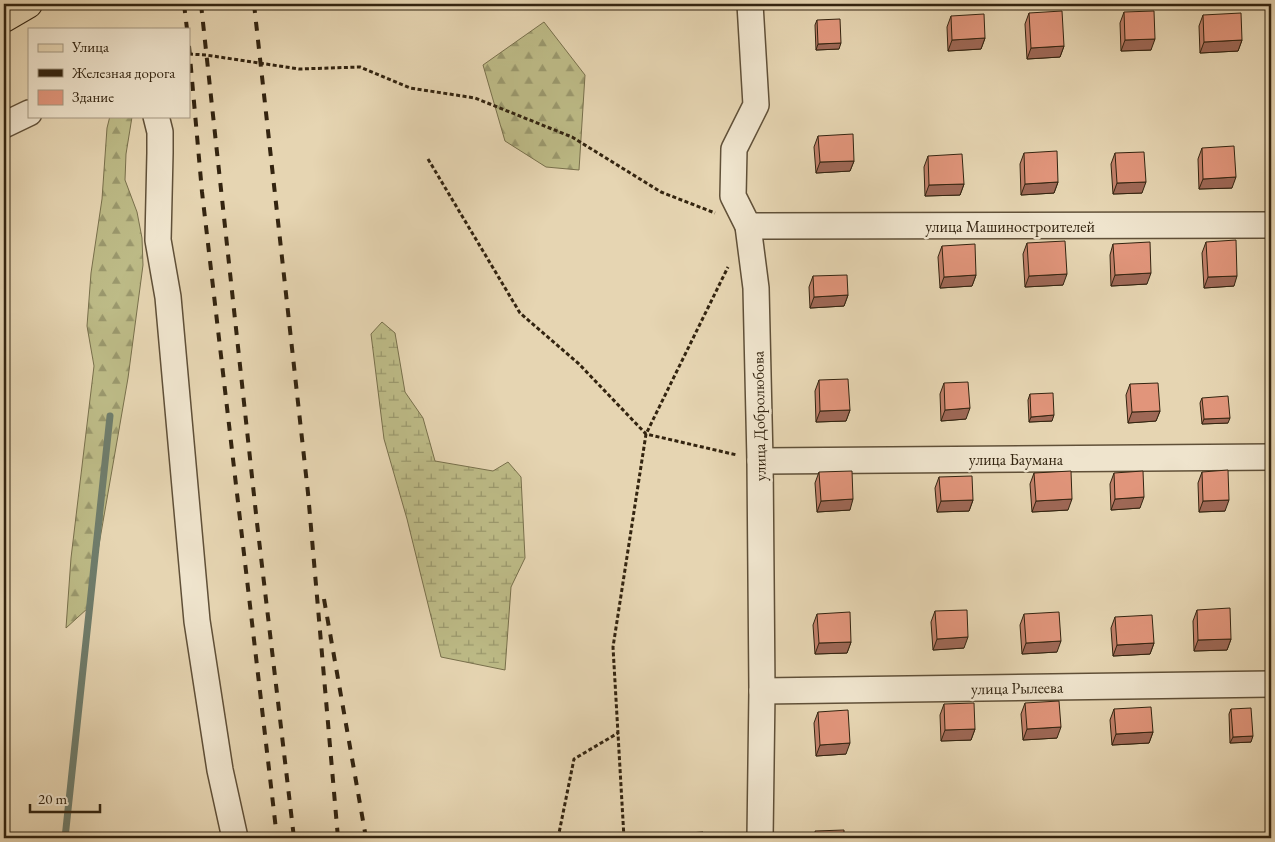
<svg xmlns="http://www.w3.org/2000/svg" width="1275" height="842" font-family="'EB Garamond',serif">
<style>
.forest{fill:url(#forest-firs);stroke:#78704c}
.wetland{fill:url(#wetland-marsh);stroke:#78704c}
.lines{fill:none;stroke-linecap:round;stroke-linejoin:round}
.stream{stroke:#6f7d6c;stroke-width:7}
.minor-casing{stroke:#605038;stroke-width:28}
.major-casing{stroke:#332410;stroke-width:30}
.path{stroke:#332410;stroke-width:3;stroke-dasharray:4 2.5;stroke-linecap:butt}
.minor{stroke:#efe4cd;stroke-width:25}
.major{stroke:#e6d5b2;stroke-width:28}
.rail{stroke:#332410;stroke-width:4;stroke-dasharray:9 9;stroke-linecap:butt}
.wall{fill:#c2806a;stroke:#332410}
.shaded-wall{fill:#9e6856;stroke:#332410}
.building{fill:#e1957b;stroke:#332410}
.labels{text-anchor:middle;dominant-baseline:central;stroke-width:5;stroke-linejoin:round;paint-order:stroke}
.street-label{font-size:16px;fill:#332410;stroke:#efe4cd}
</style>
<defs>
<pattern id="forest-firs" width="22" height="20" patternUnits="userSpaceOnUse" patternTransform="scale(1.25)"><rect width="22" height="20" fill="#bdbb87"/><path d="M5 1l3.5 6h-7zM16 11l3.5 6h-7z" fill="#9a986d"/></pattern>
<pattern id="wetland-marsh" width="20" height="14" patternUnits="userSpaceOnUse" patternTransform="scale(1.25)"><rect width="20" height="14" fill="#bdbb87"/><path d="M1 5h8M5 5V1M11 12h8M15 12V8" fill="none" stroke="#9a986d"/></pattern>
</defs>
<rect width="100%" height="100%" fill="#e6d5b2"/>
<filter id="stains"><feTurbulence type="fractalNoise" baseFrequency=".004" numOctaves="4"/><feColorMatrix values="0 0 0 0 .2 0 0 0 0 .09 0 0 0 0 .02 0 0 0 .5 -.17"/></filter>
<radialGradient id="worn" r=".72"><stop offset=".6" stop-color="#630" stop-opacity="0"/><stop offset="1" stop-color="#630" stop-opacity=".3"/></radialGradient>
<g class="forest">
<polygon points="544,22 585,75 579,170 546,167 505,141 483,65"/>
<polygon points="110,116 132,117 126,154 125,180 137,212 142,238 143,265 128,378 88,608 66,628 71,558 94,366 87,326 91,273 102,199 107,128"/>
</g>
<polygon class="wetland" points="382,322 395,333 405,392 423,418 435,461 493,471 508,462 521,477 525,558 511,587 505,670 441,657 407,519 384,439 371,334"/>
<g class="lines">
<polyline class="stream" points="65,838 110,416"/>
<defs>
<g id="minor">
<polyline points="750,4 756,105 734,149 733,196 748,226 756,288 760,461 762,691 760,838"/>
<polyline points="156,116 160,132 160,153 158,240 168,297 197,621 220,770 235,838"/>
<polyline points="4,125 29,113"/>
<polyline points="748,226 1271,225"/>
<polyline points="760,461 1271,457"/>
<polyline points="762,691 1271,684"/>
</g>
<polyline id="major" points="4,18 28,4"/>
</defs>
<use href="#minor" class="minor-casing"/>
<use href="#major" class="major-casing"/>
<g class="path">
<polyline points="189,54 206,55 299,69 360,67 410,88 475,98 572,137 661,192 715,213"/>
<polyline points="428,159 520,313 579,364 646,434 737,455"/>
<polyline points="558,838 574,759 618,733"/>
<polyline points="624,838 613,647 646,434 728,267"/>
</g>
<use href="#minor" class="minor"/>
<use href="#major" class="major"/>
<g class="rail">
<polyline points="184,4 187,29"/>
<polyline points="201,4 257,523 294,838"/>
<polyline points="254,4 308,493 338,838"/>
<polyline points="189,46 202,192 277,838"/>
<polyline points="324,599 366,838"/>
</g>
</g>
<g class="wall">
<polygon points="1124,12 1151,50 1121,51 1120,23"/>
<polygon points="1029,13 1064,46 1060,57 1027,59 1025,24"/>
<polygon points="1203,15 1242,40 1238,51 1200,53 1199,26"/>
<polygon points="951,16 985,38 981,49 948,51 947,27"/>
<polygon points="817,20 839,49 816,50 815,25"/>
<polygon points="818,136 854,161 850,171 816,173 814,147"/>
<polygon points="1202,148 1232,188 1199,189 1198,159"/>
<polygon points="1024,153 1058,182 1054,193 1021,195 1020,164"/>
<polygon points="1115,153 1142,193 1113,194 1111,164"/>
<polygon points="928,156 964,184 960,195 925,196 924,167"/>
<polygon points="1206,242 1234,286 1204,288 1202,253"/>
<polygon points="1027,243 1063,285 1025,287 1023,254"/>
<polygon points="1113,244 1147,284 1111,286 1110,255"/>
<polygon points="942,246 976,275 972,286 940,288 938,257"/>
<polygon points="813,276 848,295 844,306 810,308 809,287"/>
<polygon points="819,380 850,410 846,421 816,422 815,391"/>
<polygon points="944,383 966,419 941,421 940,394"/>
<polygon points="1130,384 1160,411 1156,421 1128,423 1126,395"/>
<polygon points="1030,394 1052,421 1029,422 1028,400"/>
<polygon points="1202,398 1228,423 1202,424 1200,403"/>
<polygon points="819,472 850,510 817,512 815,483"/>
<polygon points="1202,472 1225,511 1199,512 1198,483"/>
<polygon points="1034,473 1068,510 1032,512 1030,484"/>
<polygon points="1114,473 1140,508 1111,510 1110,484"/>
<polygon points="939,477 973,500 969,511 937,512 935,488"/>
<polygon points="1197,610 1231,639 1227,650 1194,651 1193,621"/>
<polygon points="935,611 964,648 933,650 931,622"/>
<polygon points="817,614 851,642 847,653 815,654 813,625"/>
<polygon points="1024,614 1057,652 1022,654 1020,625"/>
<polygon points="1115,617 1154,643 1150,654 1113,656 1111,628"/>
<polygon points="1025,703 1057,738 1023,740 1021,714"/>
<polygon points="944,704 975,729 971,740 941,741 940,715"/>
<polygon points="1114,709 1153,732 1149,743 1112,745 1110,720"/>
<polygon points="1231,709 1251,742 1230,743 1229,714"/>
<polygon points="818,712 846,754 816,756 814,723"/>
</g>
<g class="shaded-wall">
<polygon points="985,38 981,49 948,51 952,40"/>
<polygon points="1155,39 1151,50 1121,51 1125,40"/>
<polygon points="1242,40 1238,51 1200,53 1204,42"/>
<polygon points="841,43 839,49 816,50 818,44"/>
<polygon points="1064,46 1060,57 1027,59 1031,48"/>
<polygon points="854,161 850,171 816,173 820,162"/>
<polygon points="1236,177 1232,188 1199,189 1203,179"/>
<polygon points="1058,182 1054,193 1021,195 1025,184"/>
<polygon points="1146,182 1142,193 1113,194 1117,183"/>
<polygon points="964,184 960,195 925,196 929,185"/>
<polygon points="1151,273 1147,284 1111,286 1115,275"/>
<polygon points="1067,274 1063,285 1025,287 1029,276"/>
<polygon points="976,275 972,286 940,288 944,277"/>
<polygon points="1237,276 1234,286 1204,288 1208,277"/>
<polygon points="848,295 844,306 810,308 814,297"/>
<polygon points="970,408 966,419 941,421 945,410"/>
<polygon points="850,410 846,421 816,422 820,411"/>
<polygon points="1160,411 1156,421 1128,423 1132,412"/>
<polygon points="1054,415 1052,421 1029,422 1031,417"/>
<polygon points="1230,418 1228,423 1202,424 1204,419"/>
<polygon points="1144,497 1140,508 1111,510 1115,499"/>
<polygon points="853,499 850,510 817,512 821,501"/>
<polygon points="1072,499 1068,510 1032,512 1036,501"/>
<polygon points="973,500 969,511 937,512 941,501"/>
<polygon points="1229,500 1225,511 1199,512 1203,501"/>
<polygon points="968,637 964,648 933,650 937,639"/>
<polygon points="1231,639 1227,650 1194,651 1198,640"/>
<polygon points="1061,641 1057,652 1022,654 1026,643"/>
<polygon points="851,642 847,653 815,654 819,643"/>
<polygon points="1154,643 1150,654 1113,656 1117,645"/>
<polygon points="1061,727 1057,738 1023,740 1027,729"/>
<polygon points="975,729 971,740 941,741 945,730"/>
<polygon points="1153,732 1149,743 1112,745 1116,734"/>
<polygon points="1253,736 1251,742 1230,743 1233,737"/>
<polygon points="850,743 846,754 816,756 820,745"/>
</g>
<g class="building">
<polygon points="1062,11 1064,46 1031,48 1029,13"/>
<polygon points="1154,11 1155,39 1125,40 1124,12"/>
<polygon points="1241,13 1242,40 1204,42 1203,15"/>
<polygon points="984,14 985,38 952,40 951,16"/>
<polygon points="840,19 841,43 818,44 817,20"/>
<polygon points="853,134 854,161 820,162 818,136"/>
<polygon points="1234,146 1236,177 1203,179 1202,148"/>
<polygon points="1057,151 1058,182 1025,184 1024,153"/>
<polygon points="1144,152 1146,182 1117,183 1115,153"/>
<polygon points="962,154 964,184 929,185 928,156"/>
<polygon points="1236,240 1237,276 1208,277 1206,242"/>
<polygon points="1065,241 1067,274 1029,276 1027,243"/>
<polygon points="1150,242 1151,273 1115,275 1113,244"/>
<polygon points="975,244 976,275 944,277 942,246"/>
<polygon points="847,275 848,295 814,297 813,276"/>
<polygon points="848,379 850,410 820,411 819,380"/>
<polygon points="968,382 970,408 945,410 944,383"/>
<polygon points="1158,383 1160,411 1132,412 1130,384"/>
<polygon points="1053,393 1054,415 1031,417 1030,394"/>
<polygon points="1228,396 1230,418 1204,419 1202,398"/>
<polygon points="1228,470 1229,500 1203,501 1202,472"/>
<polygon points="852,471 853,499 821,501 819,472"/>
<polygon points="1071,471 1072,499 1036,501 1034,473"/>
<polygon points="1143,471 1144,497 1115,499 1114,473"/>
<polygon points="972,476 973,500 941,501 939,477"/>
<polygon points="1230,608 1231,639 1198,640 1197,610"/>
<polygon points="967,610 968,637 937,639 935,611"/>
<polygon points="850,612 851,642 819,643 817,614"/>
<polygon points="1059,612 1061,641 1026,643 1024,614"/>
<polygon points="1152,615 1154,643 1117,645 1115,617"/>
<polygon points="1059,701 1061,727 1027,729 1025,703"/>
<polygon points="974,703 975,729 945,730 944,704"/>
<polygon points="1151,707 1153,732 1116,734 1114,709"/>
<polygon points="1251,708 1253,736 1233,737 1231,709"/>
<polygon points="848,710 850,743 820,745 818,712"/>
<polygon points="844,830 844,838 816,838 815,831"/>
<polygon points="703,832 704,838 676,838 675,834"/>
</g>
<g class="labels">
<g class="street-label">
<text x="1010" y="226">улица Машиностроителей</text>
<text transform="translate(759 416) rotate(-91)">улица Добролюбова</text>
<text x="1016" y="459">улица Баумана</text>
<text transform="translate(1017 688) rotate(-1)">улица Рылеева</text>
</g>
</g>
<rect width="1275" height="842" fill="none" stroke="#e6d5b2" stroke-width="20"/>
<rect x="5" y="5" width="1265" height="832" fill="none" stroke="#332410" stroke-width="2.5"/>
<rect x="10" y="10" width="1255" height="822" fill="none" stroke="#332410"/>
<rect x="28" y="28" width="162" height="90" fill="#efe4cd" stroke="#a49781"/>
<rect x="38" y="44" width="25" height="8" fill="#e6d5b2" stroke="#a49781"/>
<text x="72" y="52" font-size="15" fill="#332410">Улица</text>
<rect x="38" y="69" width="25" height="8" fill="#332410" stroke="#a49781"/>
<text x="72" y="78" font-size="15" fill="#332410">Железная дорога</text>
<rect x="38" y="90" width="25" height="15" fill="#e1957b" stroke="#a49781"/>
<text x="72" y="102" font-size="15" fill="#332410">Здание</text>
<path d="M30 804v8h70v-8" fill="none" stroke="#332410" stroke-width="2.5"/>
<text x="38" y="804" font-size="15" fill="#332410" stroke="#efe4cd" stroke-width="4" paint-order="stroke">20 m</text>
<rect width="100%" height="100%" filter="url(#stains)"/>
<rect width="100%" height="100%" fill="url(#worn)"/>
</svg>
